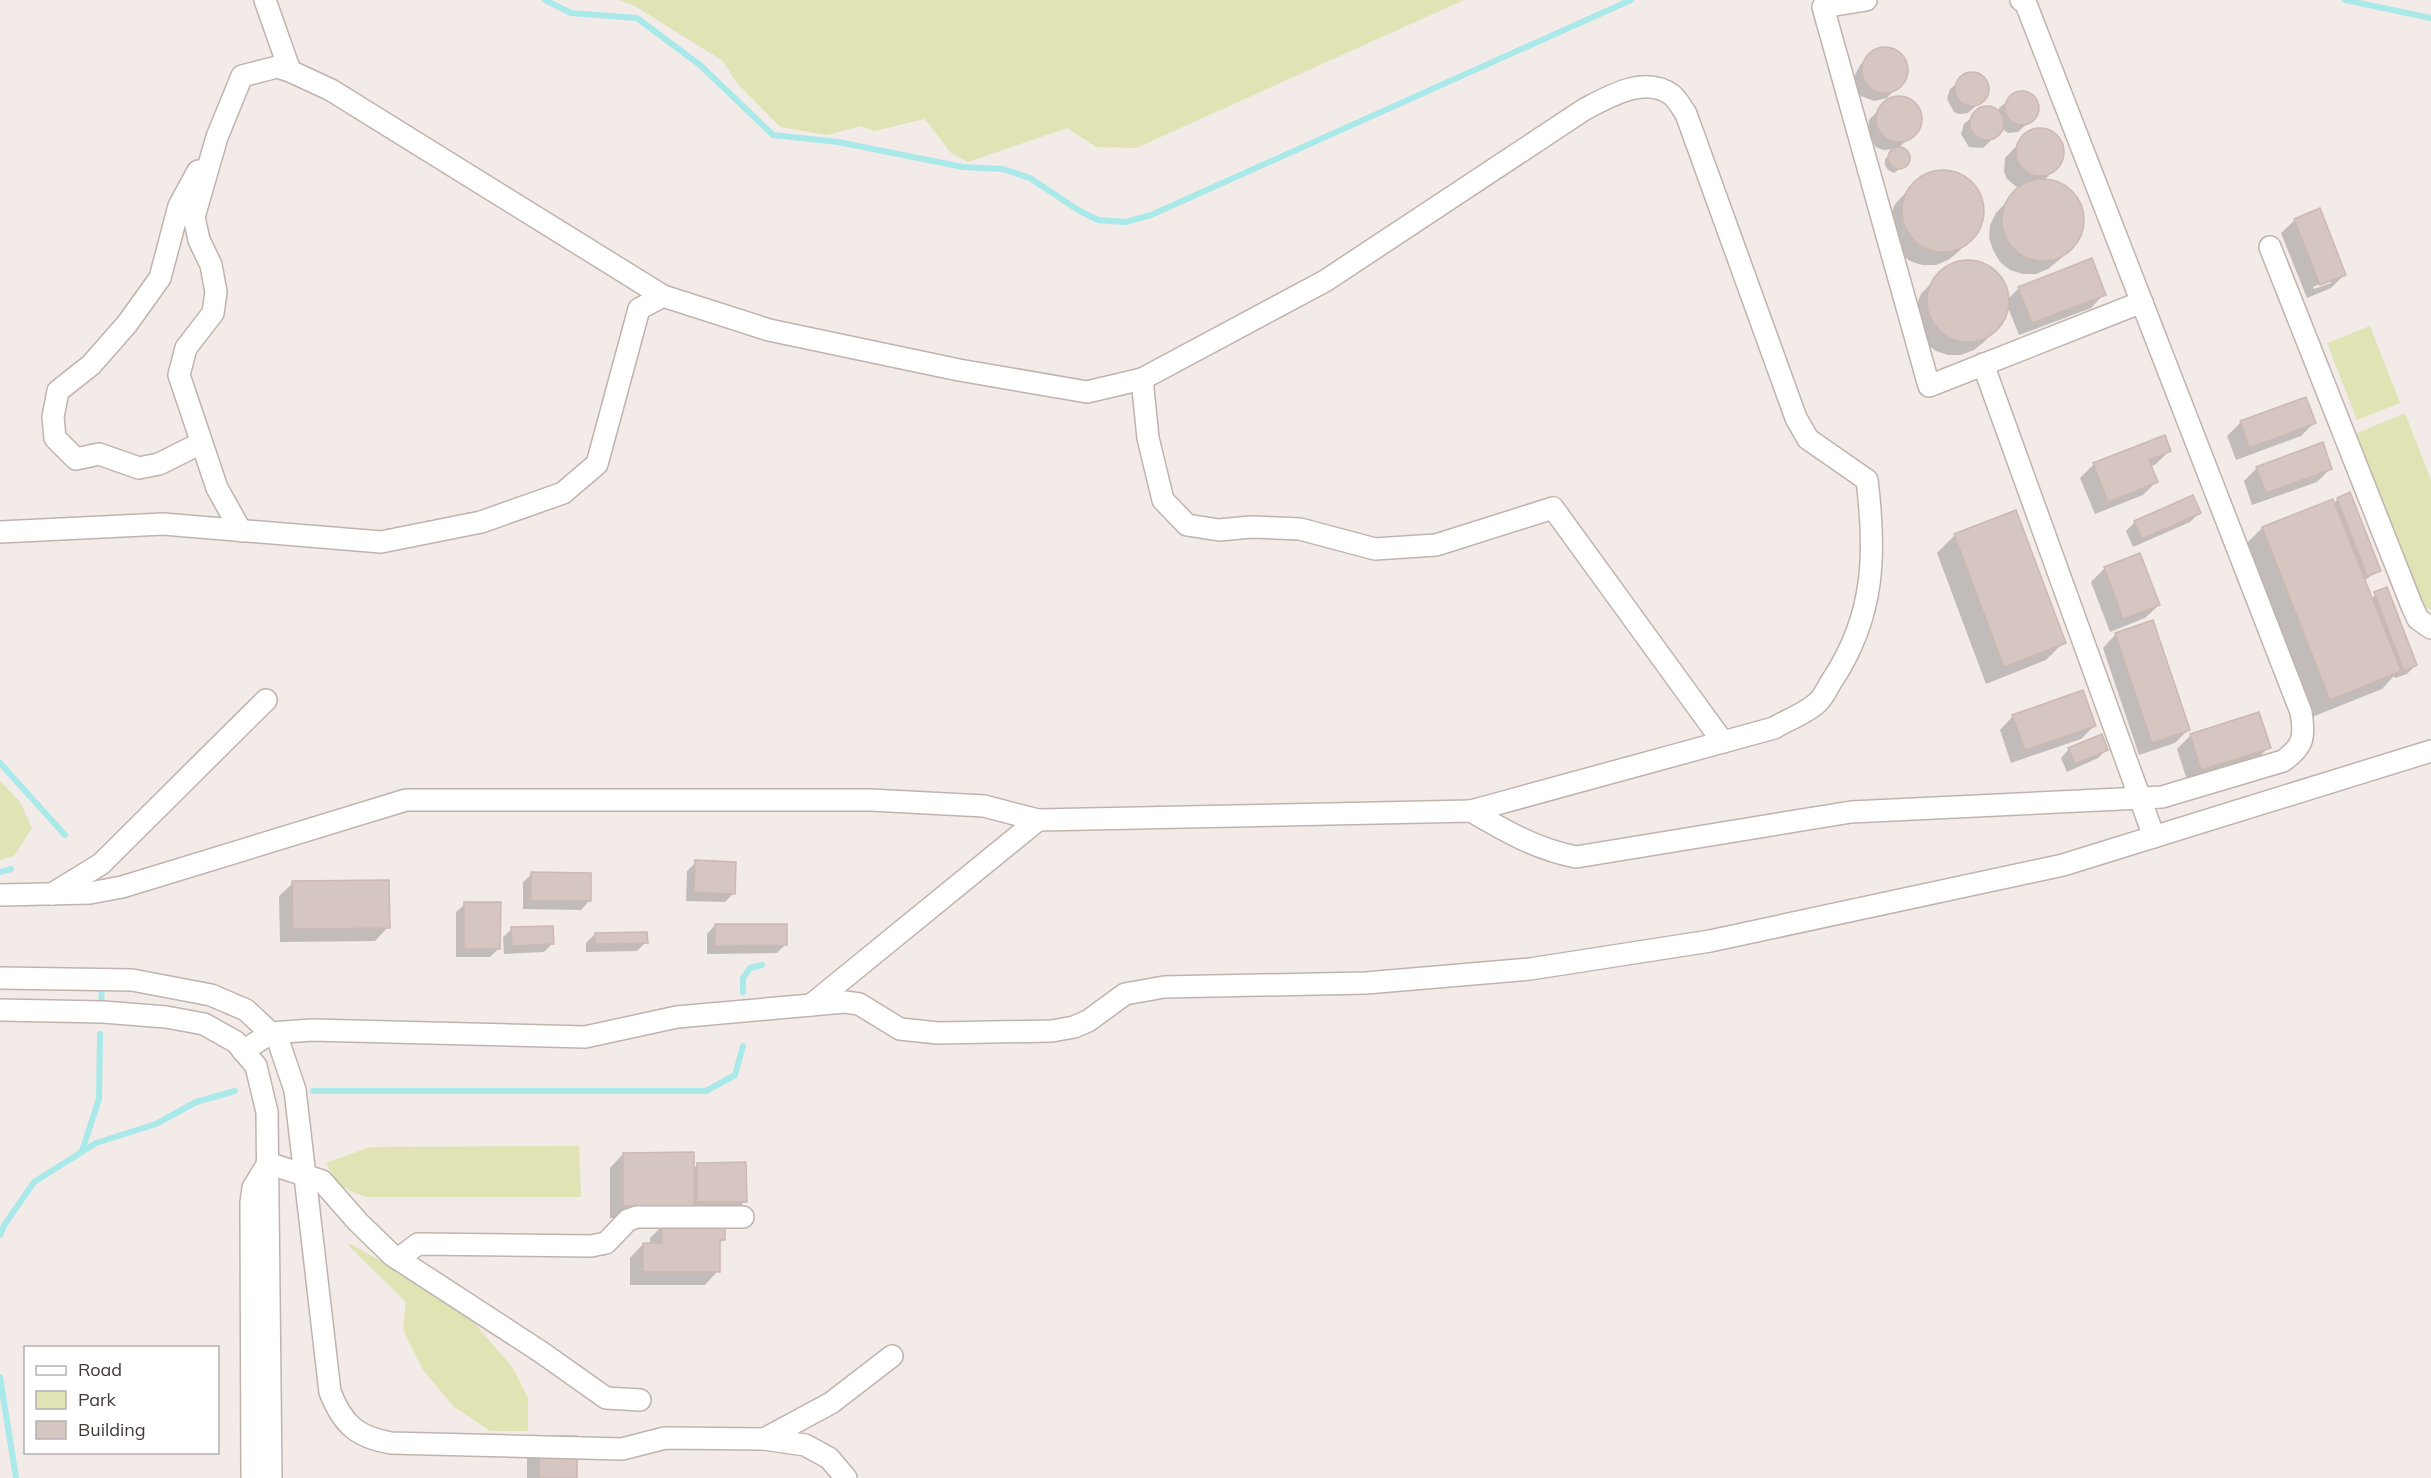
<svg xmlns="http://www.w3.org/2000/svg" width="2431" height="1478" font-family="Mulish,sans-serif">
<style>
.green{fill:#e0e3b4}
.shadow{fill:#0003;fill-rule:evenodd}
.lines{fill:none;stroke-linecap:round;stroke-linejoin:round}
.stream{stroke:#a9e9ea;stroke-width:6}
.building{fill:#d6c6c1;stroke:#cdb8b2;stroke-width:1.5}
.minor-casing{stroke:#c0b3ae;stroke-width:24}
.minor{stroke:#fff;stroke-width:21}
</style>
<rect width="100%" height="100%" fill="#f2ebe8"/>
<g class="green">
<polygon points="618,0 1464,0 1136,148 1096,147 1067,128 968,162 951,153 925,119 874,131 861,126 827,135 780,127 736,82 723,61 635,6"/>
<polygon points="2370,326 2400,403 2357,420 2327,343"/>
<polygon points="2405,413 2431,480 2431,610 2423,606 2416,590 2355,434"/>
<polygon points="0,781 20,802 32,828 14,856 0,860"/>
<path d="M579 1146 581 1197H366C343 1189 337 1185 326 1163L370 1147Z"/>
<polygon points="347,1244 352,1245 429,1287 462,1309 513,1368 528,1398 528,1431 490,1431 453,1406 423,1370 409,1342 403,1329 406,1302"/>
</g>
<g class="shadow">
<polygon points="1889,48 1902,56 1906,62 1906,77 1887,98 1874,101 1861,96 1857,91 1854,77 1860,65 1874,51"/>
<polygon points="1968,74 1979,74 1986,82 1988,87 1986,97 1968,113 1959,114 1954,112 1947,99 1950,89"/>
<polygon points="2018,93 2029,93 2036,101 2038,106 2035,116 2018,132 2008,133 2001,128 2000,132 1983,148 1969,147 1961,134 1964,124 1983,108 1993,109 1999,114 1999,108"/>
<polygon points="1902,98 1909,100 1918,110 1920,124 1918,131 1898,148 1903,149 1908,157 1907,163 1894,173 1888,170 1885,165 1885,159 1896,149 1883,150 1876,147 1868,135 1869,120 1888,100"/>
<polygon points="2037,129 2052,132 2062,144 2062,160 2044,181 2055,182 2066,188 2075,197 2081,209 2083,222 2080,235 2073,246 2059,260 2048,269 2036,274 2023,274 2010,270 2000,262 1993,250 1989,238 1990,225 1996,213 2019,189 2007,179 2004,172 2005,158 2030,132"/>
<polygon points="1942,172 1954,174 1966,179 1975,189 1980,201 1982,213 1979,226 1972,238 1958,252 1948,260 1936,265 1922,265 1910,261 1900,253 1890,216 1895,204 1918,180 1929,174"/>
<path d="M2295 220 2345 274 2331 288 2307 298 2281 233ZM2331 279V283L2314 289 2313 287Z"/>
<polygon points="1968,262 1980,263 1991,269 2000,278 2006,290 2007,300 2019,288 2104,294 2091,308 2019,335 2007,305 2005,316 1998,327 1984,342 1974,350 1961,355 1948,355 1936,351 1925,343 1916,306 1921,294 1944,270 1955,264"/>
<polygon points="2305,399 2314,423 2301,436 2236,460 2227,436 2240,423"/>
<polygon points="2169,451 2156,464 2150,467 2156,482 2143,495 2095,514 2080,478 2094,464"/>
<polygon points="2257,468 2331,468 2317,482 2252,505 2244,481"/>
<polygon points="2338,499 2379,570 2364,581 2371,598 2386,589 2416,665 2407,674 2395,678 2394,676 2382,689 2312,717 2244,546 2262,528 2333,501 2334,503"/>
<polygon points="2199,513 2190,522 2133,547 2126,531 2135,522"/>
<polygon points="1955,535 2064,642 2046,660 1986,684 1937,553"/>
<polygon points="2105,568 2159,605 2145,618 2110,632 2091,582"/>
<polygon points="2116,634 2188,730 2175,743 2139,755 2103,648"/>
<polygon points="2013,716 2094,726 2081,739 2011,763 2000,730"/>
<polygon points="2191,735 2269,747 2255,761 2188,783 2177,749"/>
<polygon points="2069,749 2107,749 2098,758 2067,772 2061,758"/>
<polygon points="696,862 734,893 725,902 686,901 687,871"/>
<polygon points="532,874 589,901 581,910 523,909 523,882"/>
<polygon points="293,883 388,927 375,941 280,942 279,896"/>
<polygon points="465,904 498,949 490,957 456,957 456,912"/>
<polygon points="715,925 785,945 777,953 707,954 707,934"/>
<polygon points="512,929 552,944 544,952 504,954 503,937"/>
<polygon points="595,934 646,942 637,951 586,952 586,943"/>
<polygon points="623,1154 692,1170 698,1164 745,1201 732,1215 679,1218 610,1218 610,1168"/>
<polygon points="663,1225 723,1240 718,1245 718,1271 705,1285 630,1285 630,1258 643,1244 650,1244 650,1238"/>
<polygon points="540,1438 575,1478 527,1478 527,1451"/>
</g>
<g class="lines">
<g class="stream">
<polyline points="545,0 571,13 637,18 700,65 773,135 838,142 963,167 1003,169 1030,178 1078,210 1098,220 1125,222 1151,215 1631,0"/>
<polyline points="2345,0 2431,18"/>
<polyline points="0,763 65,835"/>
<polyline points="0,872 11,869"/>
<polyline points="743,992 743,978 750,968 762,965"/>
<polyline points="101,1005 102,987"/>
<polyline points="313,1091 706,1091 735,1075 743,1046"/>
<polyline points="82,1151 99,1099 100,1034"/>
<polyline points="0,1235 5,1224 34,1182 96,1143 156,1124 196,1102 235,1091"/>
<polyline points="0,1377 16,1478"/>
</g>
</g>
<g class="building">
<circle cx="1885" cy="70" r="23"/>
<circle cx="1972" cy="89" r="17"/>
<circle cx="2022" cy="108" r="17"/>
<circle cx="1899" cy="119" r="23"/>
<circle cx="1987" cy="123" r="17"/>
<circle cx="2040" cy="152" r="24"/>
<circle cx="1899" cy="158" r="11"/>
<circle cx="1943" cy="211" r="41"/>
<circle cx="2043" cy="220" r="41"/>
<polygon points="2320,208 2346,275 2320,285 2294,219"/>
<polygon points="2092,258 2106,295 2032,323 2018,287"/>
<circle cx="1968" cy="301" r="41"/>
<polygon points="2306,397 2316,423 2249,448 2240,421"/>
<polygon points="2165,435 2171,451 2149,460 2158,482 2108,502 2093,463"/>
<polygon points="2323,442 2332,469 2266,493 2256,467"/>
<polygon points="2350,492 2381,571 2367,576 2337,498"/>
<polygon points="2193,495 2201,513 2142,539 2134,521"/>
<polygon points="2333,499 2401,671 2330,700 2262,527"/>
<polygon points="2016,510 2066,643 2004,667 1954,534"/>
<polygon points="2140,553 2160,605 2123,619 2104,567"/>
<polygon points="2387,587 2417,665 2404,671 2374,592"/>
<polygon points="2153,620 2190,730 2152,743 2115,633"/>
<polygon points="2083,690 2096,726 2025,750 2012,715"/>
<polygon points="2259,712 2271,748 2201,770 2190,734"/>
<polygon points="2102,734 2108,750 2075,764 2068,748"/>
<polygon points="695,860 736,862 735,894 694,892"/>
<polygon points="531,872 591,873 591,901 531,901"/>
<polygon points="389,880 390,928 293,929 292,881"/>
<polygon points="464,902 501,902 500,949 464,949"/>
<polygon points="715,924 787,924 787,945 715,946"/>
<polygon points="553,926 554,944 512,946 511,927"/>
<polygon points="647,932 648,943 595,944 595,933"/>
<polygon points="694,1152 694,1206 623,1206 623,1153"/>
<polygon points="746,1162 747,1202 697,1202 697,1163"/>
<polygon points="662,1223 725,1224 725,1240 720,1240 720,1272 643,1272 643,1243 662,1243"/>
<polygon points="540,1436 577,1436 577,1478 539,1478"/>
</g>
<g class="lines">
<defs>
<g id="minor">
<polyline points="265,0 290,71"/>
<polyline points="1866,0 1823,7 1929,386 2142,302"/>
<polyline points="198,171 179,206 160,278 127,324 91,365 58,391 53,417 55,438 76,459 99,454 139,468 159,464 201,443"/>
<polyline points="2270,247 2412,606 2418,619 2431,628"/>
<polyline points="1983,364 2154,837"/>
<polyline points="1142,379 1148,438 1163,500 1187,525 1219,530 1251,527 1300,529 1375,549 1436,545 1553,508 1723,742"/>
<polyline points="241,531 217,488 179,375 186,348 213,313 216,292 211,265 199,240 194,217 217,137 242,76 277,67 290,71 331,90 663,296"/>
<path d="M0 532 163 524 381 542 481 522 563 493 597 464 639 309 663 296 769 330 959 370 1087 392 1142 379 1325 281 1585 109C1610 96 1645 75 1672 95 1677 99 1682 108 1686 114L1796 418 1808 439 1867 480C1876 553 1875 615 1833 679 1828 686 1824 697 1818 702 1807 713 1787 720 1774 728L1471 811"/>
<polyline points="52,894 101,864 266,700"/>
<path d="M0 895 90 893 122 887 406 800H871L984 806 1038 820 1471 811C1505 831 1536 849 1576 857L1851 812 2162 797 2283 761C2304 746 2305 737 2301 712L2026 4 2021 0"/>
<path d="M0 978 132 980 211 995 246 1010 278 1040 295 1090 330 1392C343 1425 357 1437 391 1443L622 1449 665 1438 764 1439 805 1445 829 1458 846 1478"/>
<polyline points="811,1005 1038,820"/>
<polyline points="0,1010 103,1012 166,1017 204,1024 236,1042 256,1066 267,1112 271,1478"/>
<polyline points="243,1051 271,1033 312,1030 585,1037 677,1017 845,1002 859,1004 900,1029 938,1033 1052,1031 1074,1027 1088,1021 1125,994 1164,987 1366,983 1530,969 1710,941 2063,865 2431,751"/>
<polyline points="398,1259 418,1244 591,1246 606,1243 628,1220 637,1217 743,1217"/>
<polyline points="764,1439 831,1403 892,1356"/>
<polyline points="252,1478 251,1203 253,1188 268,1163 322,1181 358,1222 392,1255 541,1352 606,1398 640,1400"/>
</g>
</defs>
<use href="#minor" class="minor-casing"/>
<use href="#minor" class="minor"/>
</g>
<rect x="24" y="1346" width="195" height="108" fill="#ffffff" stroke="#b5b0af" stroke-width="1.5"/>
<rect x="36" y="1366" width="30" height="9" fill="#ffffff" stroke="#b5b0af" stroke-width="1.5"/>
<text x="78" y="1376" font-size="18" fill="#453a37">Road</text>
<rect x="36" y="1391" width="30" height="18" fill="#e0e3b4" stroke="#b5b0af" stroke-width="1.5"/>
<text x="78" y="1406" font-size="18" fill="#453a37">Park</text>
<rect x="36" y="1421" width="30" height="18" fill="#d6c6c1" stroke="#b5b0af" stroke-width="1.5"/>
<text x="78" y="1436" font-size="18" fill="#453a37">Building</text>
</svg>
